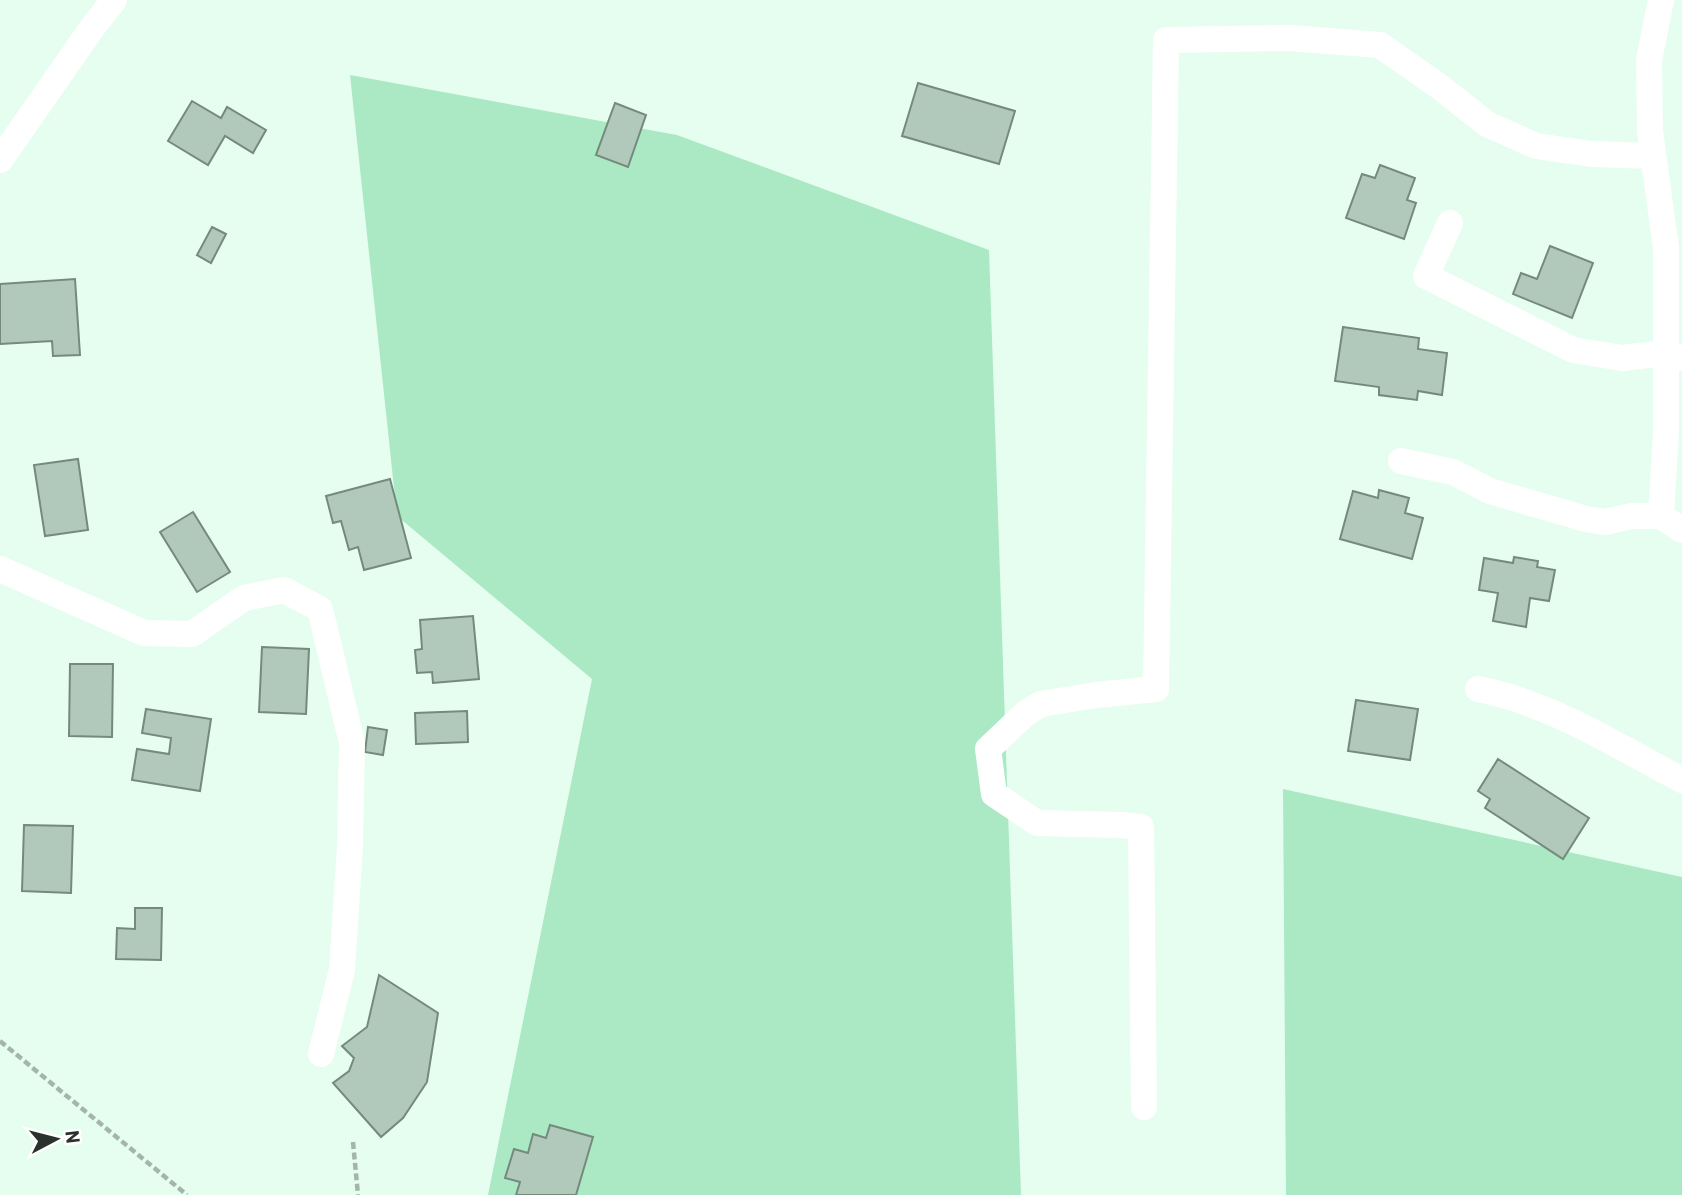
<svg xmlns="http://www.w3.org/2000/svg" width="1682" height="1195" font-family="Barlow,sans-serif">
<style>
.green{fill:#abe9c5}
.building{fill:#b1c9ba;stroke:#748a7d;stroke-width:2}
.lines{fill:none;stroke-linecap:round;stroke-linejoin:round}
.path{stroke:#a4b6aa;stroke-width:4.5;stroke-dasharray:7 3.5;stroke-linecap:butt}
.street{stroke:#fff;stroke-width:26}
</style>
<rect width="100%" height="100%" fill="#e6feef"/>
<g class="green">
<polygon points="350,75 677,135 989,250 1021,1195 488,1195 592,679 397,516"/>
<polygon points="1283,789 1682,877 1682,1195 1286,1195"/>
</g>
<g class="building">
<polygon points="918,83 1015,111 999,164 902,136"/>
<polygon points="192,101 221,118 227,107 266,130 253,153 225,136 208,165 168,141"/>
<polygon points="615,103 646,115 628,167 596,155"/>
<polygon points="1380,165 1415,178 1407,200 1416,203 1404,239 1346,218 1362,174 1375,178"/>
<polygon points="212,227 226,234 211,263 197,255"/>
<polygon points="1550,246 1593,263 1572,318 1513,294 1521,273 1537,279"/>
<polygon points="75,279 80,355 53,356 52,341 0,344 0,284"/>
<polygon points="1343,327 1419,338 1418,349 1447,353 1442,395 1418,391 1417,400 1379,395 1379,387 1335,381"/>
<polygon points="78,459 88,530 45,536 34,465"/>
<polygon points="390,479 411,558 364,570 358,547 349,550 341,521 333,523 326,496"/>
<polygon points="1379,490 1409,498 1405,513 1423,518 1412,559 1340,539 1353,491 1378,498"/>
<polygon points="193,512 230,572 197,592 160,532"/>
<polygon points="1514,557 1538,561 1537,567 1555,570 1549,601 1530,598 1526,627 1493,621 1498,593 1479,590 1484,558 1513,563"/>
<polygon points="473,616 479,679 433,683 432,672 417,673 415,650 422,649 420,620"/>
<polygon points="262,647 309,649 306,714 259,712"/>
<polygon points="70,664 113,664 112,737 69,736"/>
<polygon points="1356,700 1418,709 1410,760 1348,751"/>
<polygon points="146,709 211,719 200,791 132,780 137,749 169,754 171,738 142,733"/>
<polygon points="467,711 468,742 416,744 415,713"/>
<polygon points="368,727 387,730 383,755 365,752"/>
<polygon points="1498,759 1589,818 1563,859 1485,808 1490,799 1478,791"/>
<polygon points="24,825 73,826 71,893 22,891"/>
<polygon points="135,908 162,908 161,960 116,959 117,928 135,929"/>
<polygon points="379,975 438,1013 427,1082 403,1118 381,1137 333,1083 349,1071 354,1058 342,1046 367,1027"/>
<polygon points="550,1125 593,1137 576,1195 516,1195 520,1182 505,1178 514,1149 528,1153 533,1134 546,1138"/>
</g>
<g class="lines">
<g class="path">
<polyline points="0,1041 187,1195"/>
<polyline points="353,1142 358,1195"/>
</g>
<g class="street">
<polyline points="1661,0 1649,60 1650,131 1666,248 1666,432 1661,516 1682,530"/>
<polyline points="0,160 92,28 114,0"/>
<polyline points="1450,223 1426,276 1573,350 1622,358 1665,353 1680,358"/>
<polyline points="1401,461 1453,472 1490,491 1586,519 1605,522 1632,516 1661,516"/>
<polyline points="0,569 144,633 192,634 244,598 284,590 320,609 352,743 350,846 342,970 321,1054"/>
<path d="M1478 689C1551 703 1617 746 1682 780"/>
<polyline points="1144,1107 1141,827 1121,825 1037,823 994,794 988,749 1026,713 1041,704 1096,695 1156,689 1166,40 1290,38 1380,45 1440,87 1487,124 1536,146 1592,154 1653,156"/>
</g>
</g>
<g transform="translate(56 1139) rotate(83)" stroke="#ffffff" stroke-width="5" paint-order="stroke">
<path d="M0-5L12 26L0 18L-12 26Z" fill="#29322c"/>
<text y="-10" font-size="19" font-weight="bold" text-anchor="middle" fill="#29322c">N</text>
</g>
</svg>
